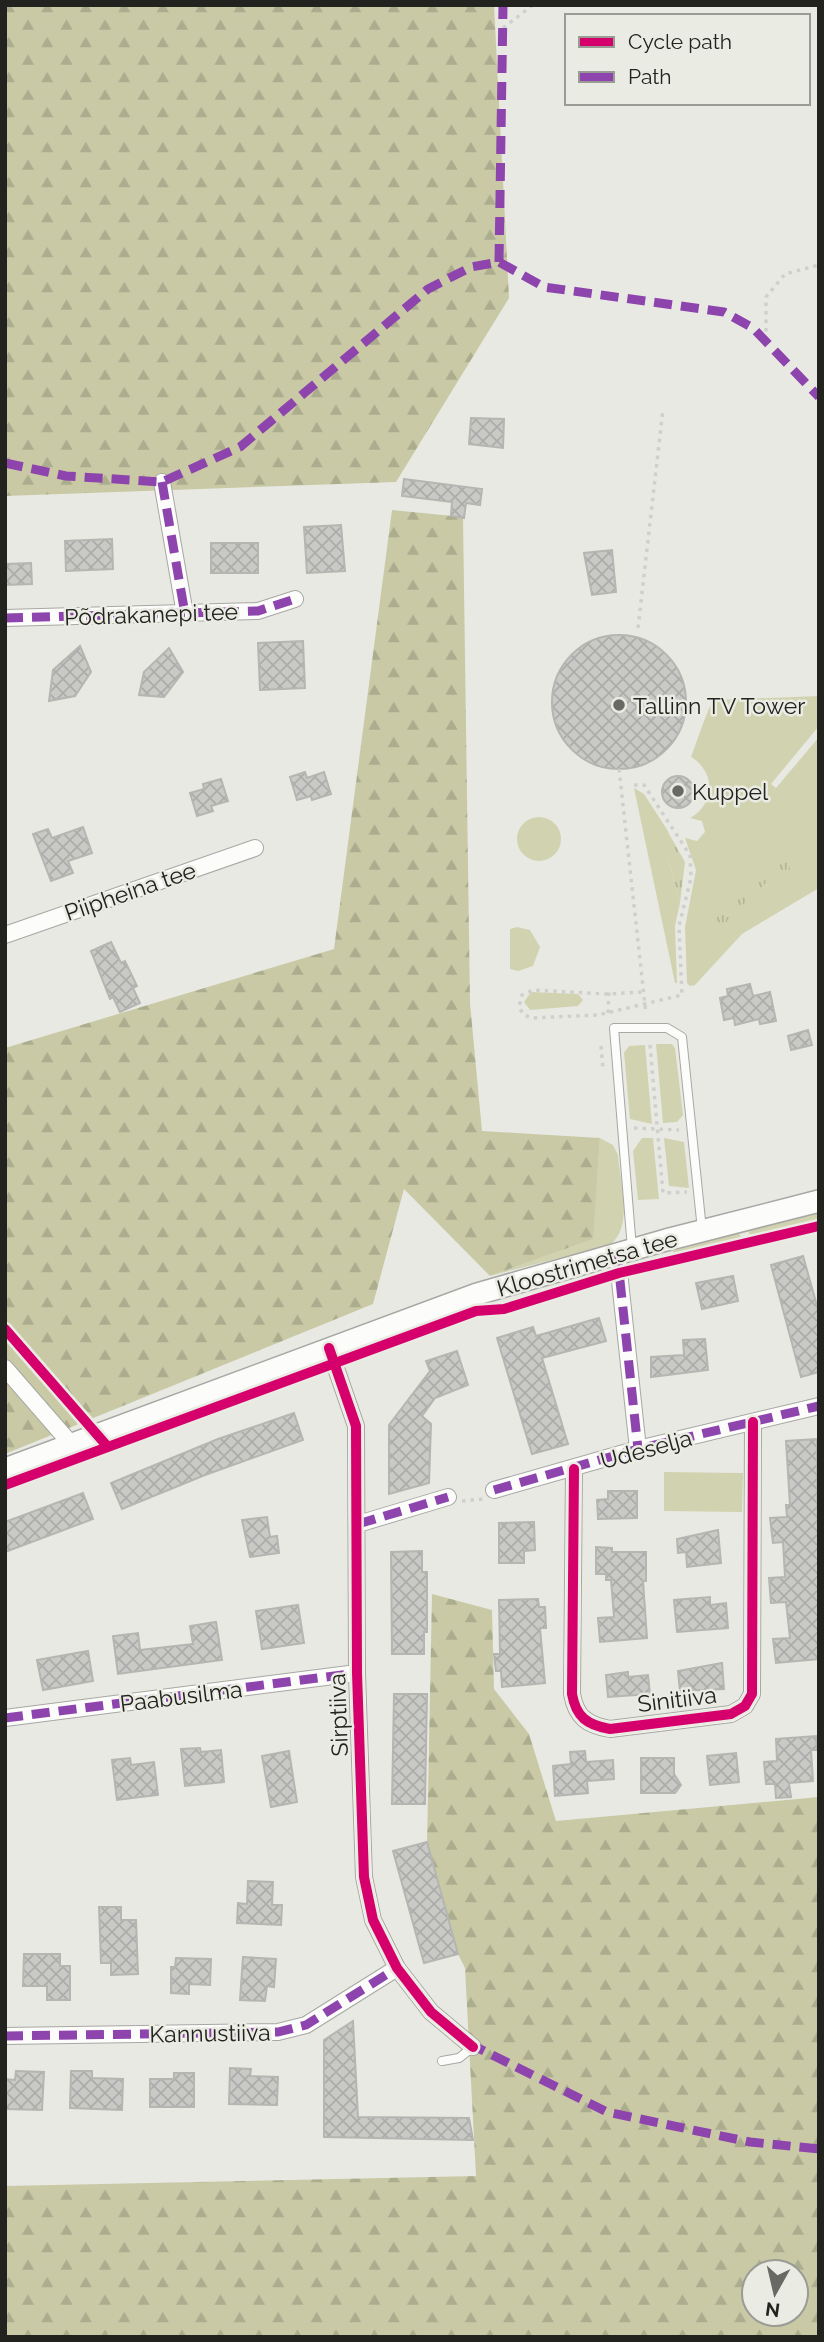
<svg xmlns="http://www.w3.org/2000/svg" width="824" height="2342" font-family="Raleway,sans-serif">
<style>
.grass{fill:#d1d3b0}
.forest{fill:url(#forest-firs);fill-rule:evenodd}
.park{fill:url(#park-tufts)}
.building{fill:url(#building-cross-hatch);stroke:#b5b5b1;stroke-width:2}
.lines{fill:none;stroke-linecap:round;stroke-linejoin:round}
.lane-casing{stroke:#a7a7a3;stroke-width:10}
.street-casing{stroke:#a7a7a3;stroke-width:18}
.secondary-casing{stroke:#a7a7a3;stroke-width:24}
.path{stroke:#cfcfce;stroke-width:3.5;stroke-dasharray:3.5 5;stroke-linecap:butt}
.lane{stroke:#fcfcfb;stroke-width:8}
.street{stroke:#fcfcfb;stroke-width:16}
.secondary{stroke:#fcfcfb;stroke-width:21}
.quiet{stroke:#8e44ad;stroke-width:9;stroke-dasharray:18 9;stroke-linecap:butt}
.cycleway-casing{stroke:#eaebe2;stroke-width:15}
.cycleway{stroke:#d6006c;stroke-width:10}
.poi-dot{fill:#686864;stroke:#eaebe2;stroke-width:2.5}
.labels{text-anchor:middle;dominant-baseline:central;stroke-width:5;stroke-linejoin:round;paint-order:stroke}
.street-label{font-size:23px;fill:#22221f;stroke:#eaebe2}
.poi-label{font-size:23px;fill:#22221f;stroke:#eaebe2;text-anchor:start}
</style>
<defs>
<pattern id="forest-firs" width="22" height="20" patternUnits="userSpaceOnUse" patternTransform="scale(1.75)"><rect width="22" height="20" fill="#c9caa5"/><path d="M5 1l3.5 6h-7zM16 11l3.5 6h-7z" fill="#acad8e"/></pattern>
<pattern id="park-tufts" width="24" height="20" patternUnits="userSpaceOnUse" patternTransform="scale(1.75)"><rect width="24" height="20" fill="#d1d3b0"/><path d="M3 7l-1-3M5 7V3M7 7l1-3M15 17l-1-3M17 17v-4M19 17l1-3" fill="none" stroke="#b3b597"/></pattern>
<pattern id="building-cross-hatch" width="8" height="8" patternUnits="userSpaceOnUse" patternTransform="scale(1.75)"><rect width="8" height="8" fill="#c9c9c6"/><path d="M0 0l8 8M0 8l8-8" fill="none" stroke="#acacaa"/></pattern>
</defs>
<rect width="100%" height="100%" fill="#e9e9e4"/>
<g class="grass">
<path d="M819 696V726L771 784 776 788 819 737V888L742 934 695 985 690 986 687 983 685 927 696 870 685 838 697 841 705 832 702 821 690 818C715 804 716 772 691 757 696 745 708 706 714 700Z"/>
<polygon points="634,788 644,794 668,831 668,859 680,903 675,926 677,983 675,983"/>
<circle cx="539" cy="839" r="22"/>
<polygon points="517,927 530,930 540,947 533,966 518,971 510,969 510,929"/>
<polygon points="531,992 578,994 583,1000 578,1006 530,1010 524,1002"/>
<polygon points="656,1044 672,1044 675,1048 683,1115 677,1122 663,1123"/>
<polygon points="645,1045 652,1124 630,1119 624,1053 629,1046"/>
<path d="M600 1138 613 1145 618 1155C620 1183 634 1226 610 1245L490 1276 592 1239Z"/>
<polygon points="642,1138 653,1138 659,1199 638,1200 633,1151"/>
<polygon points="664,1138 684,1142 689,1188 669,1186"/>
<polygon points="819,1211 819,1222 757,1237 749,1234 749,1229"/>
<polygon points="738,1232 741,1237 735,1243 674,1257 673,1251"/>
<polygon points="664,1472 743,1473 742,1512 664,1511"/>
</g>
<g class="forest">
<polygon points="5,5 494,5 509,298 396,482 5,496"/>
<polygon points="392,510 463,517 470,1003 482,1131 600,1138 593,1239 490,1276 404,1189 373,1304 5,1454 5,1048 334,949"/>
<path d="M432 1594 492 1610 494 1689 529 1734 556 1821 819 1797V2337H5V2186L476 2176 465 1968 458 1954 427 1842ZM754 2272H796V2314H754Z"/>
</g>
<g class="park">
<polygon points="668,832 685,862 680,903 668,859"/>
<polygon points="777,855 788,861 790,869 785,876 770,879 728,919 723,930 715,929 712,925 714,917 723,914 764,874 765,863"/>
</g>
<g class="building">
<polygon points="471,418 504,419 503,448 469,444"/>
<polygon points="404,479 482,489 480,505 466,503 464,518 451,516 452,502 402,496"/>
<polygon points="341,525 345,571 307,573 304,527"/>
<polygon points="112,539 113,569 66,571 65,541"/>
<rect x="211" y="543" width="47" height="30"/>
<polygon points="612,550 616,592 592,595 584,553"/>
<polygon points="31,563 32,584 5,585 5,564"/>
<circle cx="619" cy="702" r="67"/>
<polygon points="303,641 305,688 260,690 258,643"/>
<polygon points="80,646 91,672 75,696 49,701 53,670"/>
<polygon points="169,648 183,672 164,697 139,695 144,672"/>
<polygon points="305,772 307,778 324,772 331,794 312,800 311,796 297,800 290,777"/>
<circle cx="678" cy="792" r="16"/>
<polygon points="221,779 228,801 211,806 213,811 197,816 190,793 204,789 203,784"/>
<polygon points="83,827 92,853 68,861 73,873 51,881 33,834 48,829 52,838"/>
<polygon points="111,942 121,963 125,961 137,986 133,988 140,1003 120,1012 113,997 110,999 91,951"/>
<polygon points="750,984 753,996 770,992 776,1021 760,1024 759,1019 735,1025 734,1018 724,1020 720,998 728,996 727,989"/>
<polygon points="808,1030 812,1045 791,1050 788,1036"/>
<polygon points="803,1256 819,1313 819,1372 801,1377 771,1265"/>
<polygon points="733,1276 738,1301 702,1309 696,1283"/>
<polygon points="599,1318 606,1341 542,1358 568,1444 532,1454 497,1338 533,1327 536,1336"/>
<polygon points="705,1339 708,1370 651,1377 651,1357 684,1355 683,1340"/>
<polygon points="457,1351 468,1385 435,1398 422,1416 431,1424 429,1483 389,1494 389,1425 430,1371 426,1361"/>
<polygon points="294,1413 303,1440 205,1475 122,1509 111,1483 218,1439"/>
<polygon points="817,1439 819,1659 776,1663 773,1639 790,1638 786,1602 771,1603 769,1578 785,1577 783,1542 773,1543 770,1518 787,1517 786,1505 790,1505 786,1441"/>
<polygon points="608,1491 637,1491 637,1518 598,1519 597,1500 608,1499"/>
<polygon points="83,1493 93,1519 5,1552 5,1522"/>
<polygon points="267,1517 270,1537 277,1536 279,1553 250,1557 242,1520"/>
<polygon points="534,1522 535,1550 524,1551 524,1563 499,1563 499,1523"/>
<polygon points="718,1530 721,1563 687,1567 686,1552 678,1553 677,1539"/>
<polygon points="596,1547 612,1548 612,1552 646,1552 646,1581 643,1581 647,1638 600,1642 598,1618 614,1617 611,1580 606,1580 606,1574 596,1574"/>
<polygon points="422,1551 422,1572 427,1572 427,1632 424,1632 424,1654 392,1654 391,1552"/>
<polygon points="710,1597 710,1605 726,1603 728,1628 677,1632 674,1600"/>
<polygon points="538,1599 539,1607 545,1607 546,1628 540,1628 545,1683 502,1687 501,1671 496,1671 494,1654 500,1654 499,1600"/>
<polygon points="298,1605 304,1643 262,1649 256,1611"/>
<polygon points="216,1622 222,1660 118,1674 113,1636 138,1633 140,1650 193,1644 190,1626"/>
<polygon points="88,1651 93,1681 43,1690 37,1660"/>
<polygon points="722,1663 724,1689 680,1691 678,1671"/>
<polygon points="628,1672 628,1677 648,1675 650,1694 608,1697 606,1675"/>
<polygon points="394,1694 427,1694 425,1804 392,1804"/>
<polygon points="816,1736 817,1750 811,1750 813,1781 789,1783 791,1797 776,1798 775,1784 766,1784 764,1762 777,1761 776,1739"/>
<polygon points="200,1748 201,1752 221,1750 224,1782 185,1786 181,1749"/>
<polygon points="289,1751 297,1802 271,1807 262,1756"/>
<polygon points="585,1751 586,1762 613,1760 614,1779 587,1781 588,1793 555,1796 553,1766 571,1764 570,1752"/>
<polygon points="736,1753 739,1782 710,1785 707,1756"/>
<polygon points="130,1758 131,1765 154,1762 158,1795 117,1800 112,1760"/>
<polygon points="641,1758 674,1758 674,1774 681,1785 675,1793 641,1793"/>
<polygon points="427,1842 458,1954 424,1963 393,1851"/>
<polygon points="248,1881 273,1882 272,1905 282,1905 281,1925 237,1923 238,1903 247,1904"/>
<polygon points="99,1907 121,1907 121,1920 136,1920 138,1974 111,1975 111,1963 101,1963"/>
<polygon points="24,1954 60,1954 60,1966 70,1966 70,2000 47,2000 47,1986 23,1986"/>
<polygon points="243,1957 276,1959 274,1987 267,1986 265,2001 240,2000"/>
<polygon points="176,1958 211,1959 210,1985 189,1984 189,1994 171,1993 171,1967 175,1967"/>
<polygon points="353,2021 358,2117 469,2118 473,2140 324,2137 324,2040"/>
<polygon points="230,2068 251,2069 250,2076 278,2077 277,2105 229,2104"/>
<polygon points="16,2071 44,2072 42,2110 5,2109 5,2079 15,2080"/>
<polygon points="71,2071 92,2071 92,2078 123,2079 122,2110 70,2108"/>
<polygon points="174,2073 194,2073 194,2107 150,2107 150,2079 174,2079"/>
</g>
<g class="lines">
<defs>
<g id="lane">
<polyline points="632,1249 614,1028 667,1028 682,1037 702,1230"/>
<polyline points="442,2061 459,2058 473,2047"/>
</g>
<g id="street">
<polyline points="162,482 185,614"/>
<polyline points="5,618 258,611 295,599"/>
<polyline points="5,935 255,848"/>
<polyline points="617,1253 638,1449"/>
<polyline points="329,1348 356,1426 357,1673 364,1877 373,1920 397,1968 431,2012 473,2047"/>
<polyline points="5,1368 71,1444"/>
<path d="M574 1469 572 1694C576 1717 587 1725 610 1729L731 1714 745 1706 752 1694 753 1422"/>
<polyline points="494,1490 638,1449 819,1406"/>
<polyline points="358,1524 448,1497"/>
<polyline points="5,1718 357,1673"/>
<polyline points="5,2036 278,2032 306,2025 397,1968"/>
</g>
<polyline id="secondary" points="5,1469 477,1294 666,1240 819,1201"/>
</defs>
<use href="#lane" class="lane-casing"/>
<use href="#street" class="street-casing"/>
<use href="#secondary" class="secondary-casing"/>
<g class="path">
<polyline points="503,28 533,5"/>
<polyline points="766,340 766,297 785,274 819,265"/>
<polyline points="638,628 663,409"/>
<polyline points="619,769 646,1014"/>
<polyline points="634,785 644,785 690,855 691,878 679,926 682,995 598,1015 531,1018 523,1014 519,1007 522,995 533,990 606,994 642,992"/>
<polyline points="608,1013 609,989"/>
<polyline points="650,1045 663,1193 687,1192"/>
<polyline points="601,1046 603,1069"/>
<polyline points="634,1128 679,1130"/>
<polyline points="462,1501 483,1499"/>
</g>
<use href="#lane" class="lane"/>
<use href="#street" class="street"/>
<use href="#secondary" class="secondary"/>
<g class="quiet">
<polyline points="499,262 503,5"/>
<polyline points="5,463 66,476 162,482 240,447 428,289 471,267 499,262 544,287 724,312 753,328 819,397"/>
<polyline points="162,482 185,614"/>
<polyline points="5,618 258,611 295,599"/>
<polyline points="617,1253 638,1449"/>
<polyline points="494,1490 638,1449 819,1406"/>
<polyline points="358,1524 448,1497"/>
<polyline points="5,1718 357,1673"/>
<polyline points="5,2036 278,2032 306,2025 397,1968"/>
<polyline points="468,2043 607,2112 750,2142 819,2149"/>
</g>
<defs>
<g id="cycleway">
<polyline points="5,1329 107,1446"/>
<polyline points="329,1348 356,1426 357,1673 364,1877 373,1920 397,1968 431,2012 473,2047"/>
<path d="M574 1469 572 1694C576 1717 587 1725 610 1729L731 1714 745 1706 752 1694 753 1422"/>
<polyline points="5,1485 476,1311 504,1309 619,1273 819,1226"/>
</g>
</defs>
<use href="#cycleway" class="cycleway-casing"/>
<use href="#cycleway" class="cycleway"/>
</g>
<g class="poi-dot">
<circle cx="619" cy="705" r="7"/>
<circle cx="678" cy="791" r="7"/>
</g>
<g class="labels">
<g class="street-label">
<text transform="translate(151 614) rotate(-2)">Põdrakanepi tee</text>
<text transform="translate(130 891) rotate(-19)">Piipheina tee</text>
<text transform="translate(587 1263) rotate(-16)">Kloostrimetsa tee</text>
<text transform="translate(646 1449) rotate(-15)">Udeselja</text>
<text transform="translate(181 1696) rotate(-7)">Paabusilma</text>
<text transform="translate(677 1699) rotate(-7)">Sinitiiva</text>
<text transform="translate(338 1715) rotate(-92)">Sirptiiva</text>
<text transform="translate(210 2033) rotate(-1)">Kannustiiva</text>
</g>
<g class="poi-label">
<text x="633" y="705">Tallinn TV Tower</text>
<text x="692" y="791">Kuppel</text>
</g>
</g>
<rect width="824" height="2342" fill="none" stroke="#22221f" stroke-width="14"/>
<rect x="565" y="14" width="245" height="91" fill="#eaebe2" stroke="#9a9b94" stroke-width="2"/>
<rect x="579" y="37" width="35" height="10" fill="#d6006c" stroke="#9a9b94" stroke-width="2"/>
<text x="628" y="49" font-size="21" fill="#22221f">Cycle path</text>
<rect x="579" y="72" width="35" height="10" fill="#8e44ad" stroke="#9a9b94" stroke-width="2"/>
<text x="628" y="84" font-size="21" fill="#22221f">Path</text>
<g transform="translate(775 2293) rotate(188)"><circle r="33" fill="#eaebe2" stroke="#9a9b94" stroke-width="2"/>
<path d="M0-5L12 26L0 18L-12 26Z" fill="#686864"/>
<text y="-10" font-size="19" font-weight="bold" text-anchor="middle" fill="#22221f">N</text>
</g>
</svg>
